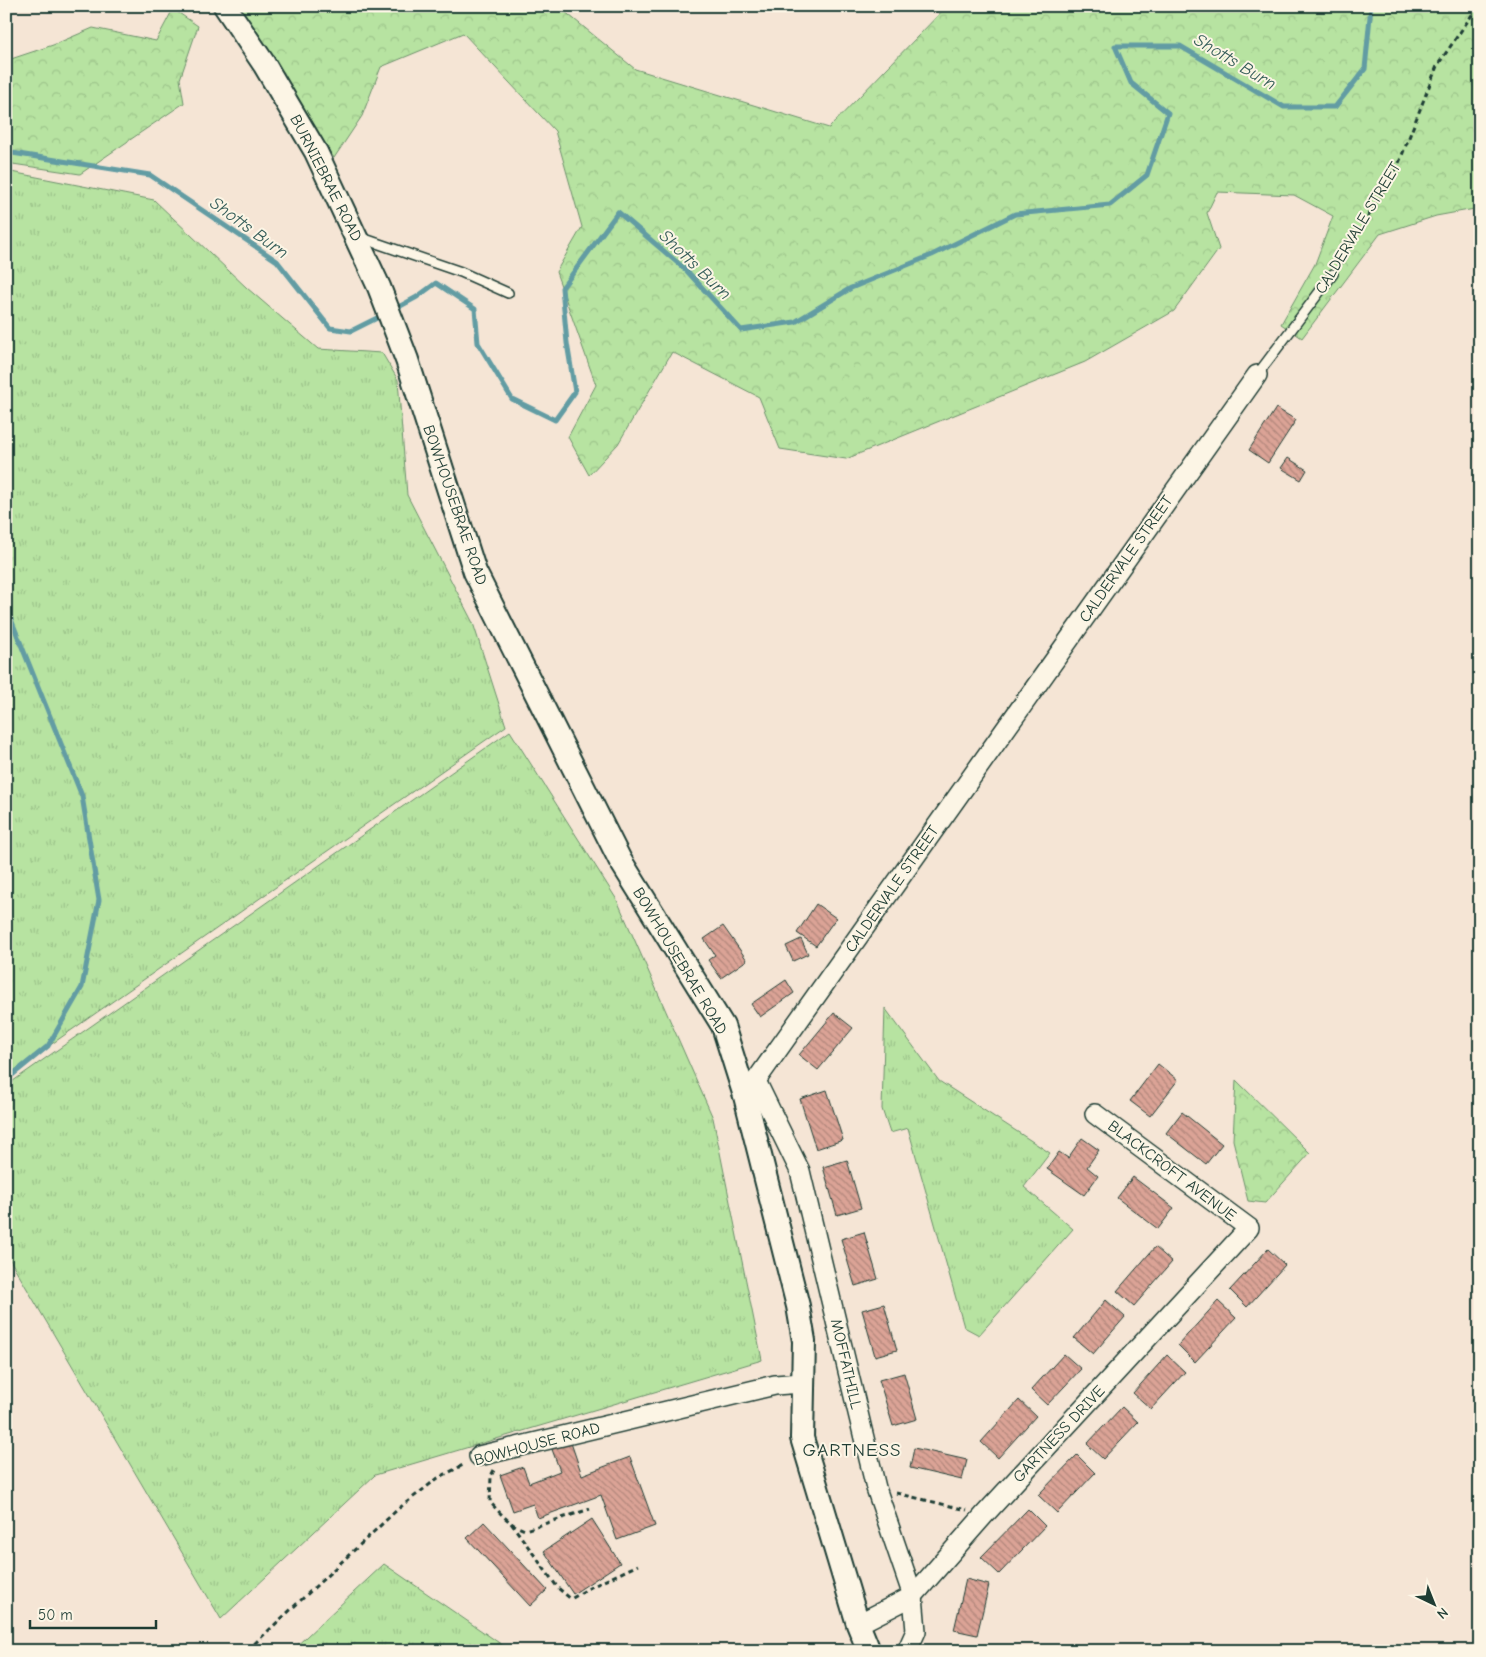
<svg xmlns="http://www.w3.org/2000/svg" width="1486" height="1657" font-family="'Comic Neue',sans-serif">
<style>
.grass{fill:url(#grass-tufts);stroke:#6b906a}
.forest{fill:url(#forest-crowns);stroke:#6b906a}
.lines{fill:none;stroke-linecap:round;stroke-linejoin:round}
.stream{stroke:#629ca3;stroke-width:5}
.building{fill:url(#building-back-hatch);stroke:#1f3d34}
.service-casing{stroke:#1f3d34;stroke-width:12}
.minor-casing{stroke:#1f3d34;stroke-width:22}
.tertiary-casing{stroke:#1f3d34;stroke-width:26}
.path{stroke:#1f3d34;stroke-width:3;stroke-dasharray:5 4;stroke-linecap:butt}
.service{stroke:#fcf5e5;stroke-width:9}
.minor{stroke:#fcf5e5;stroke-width:19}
.tertiary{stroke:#fcf5e5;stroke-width:22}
.labels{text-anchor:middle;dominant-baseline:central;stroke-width:4;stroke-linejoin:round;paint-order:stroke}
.street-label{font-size:16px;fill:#1f3d34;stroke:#fcf5e5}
.water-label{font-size:18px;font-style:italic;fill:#355d59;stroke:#fcf5e5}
.quarter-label{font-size:19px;letter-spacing:1px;fill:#1f3d34;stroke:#fcf5e5}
</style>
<defs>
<pattern id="grass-tufts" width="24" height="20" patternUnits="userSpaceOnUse" patternTransform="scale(1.25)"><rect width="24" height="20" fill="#b7e3a1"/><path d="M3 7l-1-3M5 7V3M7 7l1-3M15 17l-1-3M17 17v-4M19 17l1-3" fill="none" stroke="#9dc48b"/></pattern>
<pattern id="forest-crowns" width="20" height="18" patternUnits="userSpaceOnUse" patternTransform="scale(1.25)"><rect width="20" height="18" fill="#b7e3a1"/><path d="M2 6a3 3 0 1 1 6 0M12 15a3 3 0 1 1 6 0" fill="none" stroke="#9dc48b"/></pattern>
<pattern id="building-back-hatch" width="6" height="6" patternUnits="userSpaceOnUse" patternTransform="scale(1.25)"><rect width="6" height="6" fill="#dba396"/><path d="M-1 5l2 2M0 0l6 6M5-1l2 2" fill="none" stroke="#b1867b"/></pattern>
</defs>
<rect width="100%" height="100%" fill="#f5e5d5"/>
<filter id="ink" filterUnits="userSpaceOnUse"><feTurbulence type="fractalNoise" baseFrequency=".02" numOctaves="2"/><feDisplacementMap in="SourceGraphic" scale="10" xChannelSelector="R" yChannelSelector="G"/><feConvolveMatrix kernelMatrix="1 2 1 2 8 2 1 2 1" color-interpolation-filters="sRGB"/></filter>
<g filter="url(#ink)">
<g class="grass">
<polygon points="6,171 154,200 247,288 318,349 382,353 398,380 407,495 473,623 506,726 6,1076"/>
<polygon points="510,731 617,900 713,1118 762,1360 375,1475 221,1619 6,1253 6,1086"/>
<polygon points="885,1008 939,1081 1050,1153 1024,1187 1073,1229 979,1335 964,1327 908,1128 890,1133 882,1109"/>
<polygon points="384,1564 511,1651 291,1651"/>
</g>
<g class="forest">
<polygon points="232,6 558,6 635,69 829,128 947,6 1480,6 1480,208 1436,216 1380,234 1302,338 1281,324 1315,264 1333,216 1294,195 1217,192 1207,213 1219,249 1174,311 1085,362 846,459 780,449 759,397 672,352 618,444 589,475 568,437 596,385 556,272 582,227 555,131 463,33 381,67 362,116 334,158"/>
<polygon points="173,9 198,26 180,79 184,103 80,174 6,163 6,81 8,60 53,45 93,28 156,41"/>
<polygon points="1236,1080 1310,1153 1265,1203 1248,1201 1233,1140"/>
</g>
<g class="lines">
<g class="stream">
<polyline points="6,152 150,175 277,261 330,328 351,331 383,315"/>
<polyline points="393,310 417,297 436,283 475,309 478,343 512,399 555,420 575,392 567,343 562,288 618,212 686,270 741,330 795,322 851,288 932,255 1015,214 1110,205 1147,175 1168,113 1131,83 1115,46 1180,46 1284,107 1335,107 1365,69 1371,6"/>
<polyline points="6,607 82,796 99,900 82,987 48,1046 6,1080"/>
</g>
</g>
<g class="building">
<polygon points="1276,408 1296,420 1268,463 1249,450"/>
<polygon points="1288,458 1307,470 1301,480 1281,468"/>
<polygon points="816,904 836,918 816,946 797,933"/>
<polygon points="723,926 747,960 721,978 708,960 715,955 704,939"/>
<polygon points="801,939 808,954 793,961 786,946"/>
<polygon points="786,980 794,993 760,1017 751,1004"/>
<polygon points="834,1013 853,1028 818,1070 799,1055"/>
<polygon points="1158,1064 1178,1080 1150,1116 1130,1101"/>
<polygon points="827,1090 843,1140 816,1149 800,1099"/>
<polygon points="1182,1112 1222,1144 1206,1164 1166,1133"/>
<polygon points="1082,1138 1099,1150 1087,1167 1098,1176 1084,1195 1047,1169 1059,1152 1068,1158"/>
<polygon points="847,1160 861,1208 837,1215 823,1167"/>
<polygon points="1133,1177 1174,1208 1158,1229 1117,1198"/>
<polygon points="864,1232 878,1279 855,1286 841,1239"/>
<polygon points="1155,1247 1172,1262 1134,1306 1117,1291"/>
<polygon points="1268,1249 1285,1265 1247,1307 1230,1290"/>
<polygon points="1106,1300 1125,1317 1093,1354 1074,1338"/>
<polygon points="1218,1301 1236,1318 1195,1362 1178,1345"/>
<polygon points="884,1304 897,1350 875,1356 862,1310"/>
<polygon points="1064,1354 1081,1369 1047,1405 1031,1390"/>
<polygon points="1167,1355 1185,1372 1151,1409 1133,1393"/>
<polygon points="904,1373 917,1419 893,1426 879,1380"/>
<polygon points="1019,1400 1036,1416 998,1458 981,1442"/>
<polygon points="1122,1407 1138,1422 1103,1459 1087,1444"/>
<polygon points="569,1437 582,1475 630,1457 655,1526 617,1540 601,1495 538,1518 533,1504 513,1511 500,1475 523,1467 529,1483 560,1471 550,1444"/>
<polygon points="914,1448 967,1460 962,1480 910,1468"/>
<polygon points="1077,1455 1095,1473 1057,1513 1038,1495"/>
<polygon points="1028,1509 1045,1526 999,1574 981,1557"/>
<polygon points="592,1519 620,1563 573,1594 544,1551"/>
<polygon points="484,1522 547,1590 530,1606 467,1538"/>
<polygon points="966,1579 989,1585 977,1635 954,1630"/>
</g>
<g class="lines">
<defs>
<g id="service">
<polyline points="359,237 461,272 508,293"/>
<polyline points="1257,375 1333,274"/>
</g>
<g id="minor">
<polyline points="756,1081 800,1171 876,1488 913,1596 916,1631 907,1651"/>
<polyline points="745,1096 1257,375"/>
<polyline points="479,1456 775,1385 802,1383"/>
<polyline points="858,1624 913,1596 985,1514 1249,1228 1095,1114"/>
</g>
<polyline id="tertiary" points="225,6 264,64 316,152 379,287 407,360 475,572 620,860 723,1026 745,1096 798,1306 804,1341 802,1438 858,1624 869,1651"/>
</defs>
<use href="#service" class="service-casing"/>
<use href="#minor" class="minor-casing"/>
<use href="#tertiary" class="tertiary-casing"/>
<g class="path">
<polyline points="1340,264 1397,168 1437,66 1478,6"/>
<path d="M494 1470 491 1476 490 1502C501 1514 510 1525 525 1530L590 1509"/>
<polyline points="896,1493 967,1510"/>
<polyline points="511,1523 558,1588 571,1599 589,1588 638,1565"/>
<polyline points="249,1651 252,1646 398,1509 438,1478 465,1464"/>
</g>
<use href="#service" class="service"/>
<use href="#minor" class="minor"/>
<use href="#tertiary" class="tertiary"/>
</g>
</g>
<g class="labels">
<g class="street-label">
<text transform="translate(326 178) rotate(63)">BURNIEBRAE ROAD</text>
<text transform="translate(1358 228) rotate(-59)">CALDERVALE STREET</text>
<text transform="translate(455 505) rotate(71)">BOWHOUSEBRAE ROAD</text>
<text transform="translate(1126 559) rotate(-55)">CALDERVALE STREET</text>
<text transform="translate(892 889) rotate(-55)">CALDERVALE STREET</text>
<text transform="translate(680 961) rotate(59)">BOWHOUSEBRAE ROAD</text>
<text transform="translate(1172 1171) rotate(37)">BLACKCROFT AVENUE</text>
<text transform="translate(846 1364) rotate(77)">MOFFATHILL</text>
<text transform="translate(1059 1434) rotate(-47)">GARTNESS DRIVE</text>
<text transform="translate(537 1444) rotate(-15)">BOWHOUSE ROAD</text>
</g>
<g class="water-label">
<text transform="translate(1235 62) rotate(31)">Shotts Burn</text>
<text transform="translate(249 228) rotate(36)">Shotts Burn</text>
<text transform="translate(695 265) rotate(44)">Shotts Burn</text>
</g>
<g class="quarter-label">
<text x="852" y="1450">GARTNESS</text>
</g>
</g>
<rect width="1486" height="1657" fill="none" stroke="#fcf5e5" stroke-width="25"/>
<rect x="12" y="12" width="1461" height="1632" fill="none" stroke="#1f3d34" stroke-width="2" filter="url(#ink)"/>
<g transform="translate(1434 1604) rotate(137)" stroke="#fcf5e5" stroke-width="4" paint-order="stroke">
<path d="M0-4L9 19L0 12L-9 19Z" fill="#1f3d34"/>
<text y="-8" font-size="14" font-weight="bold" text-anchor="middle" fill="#1f3d34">N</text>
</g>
<path d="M30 1620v8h126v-8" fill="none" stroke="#1f3d34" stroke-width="2.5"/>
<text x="38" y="1620" font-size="15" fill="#1f3d34" stroke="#fcf5e5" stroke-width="4" paint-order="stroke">50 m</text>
</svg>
